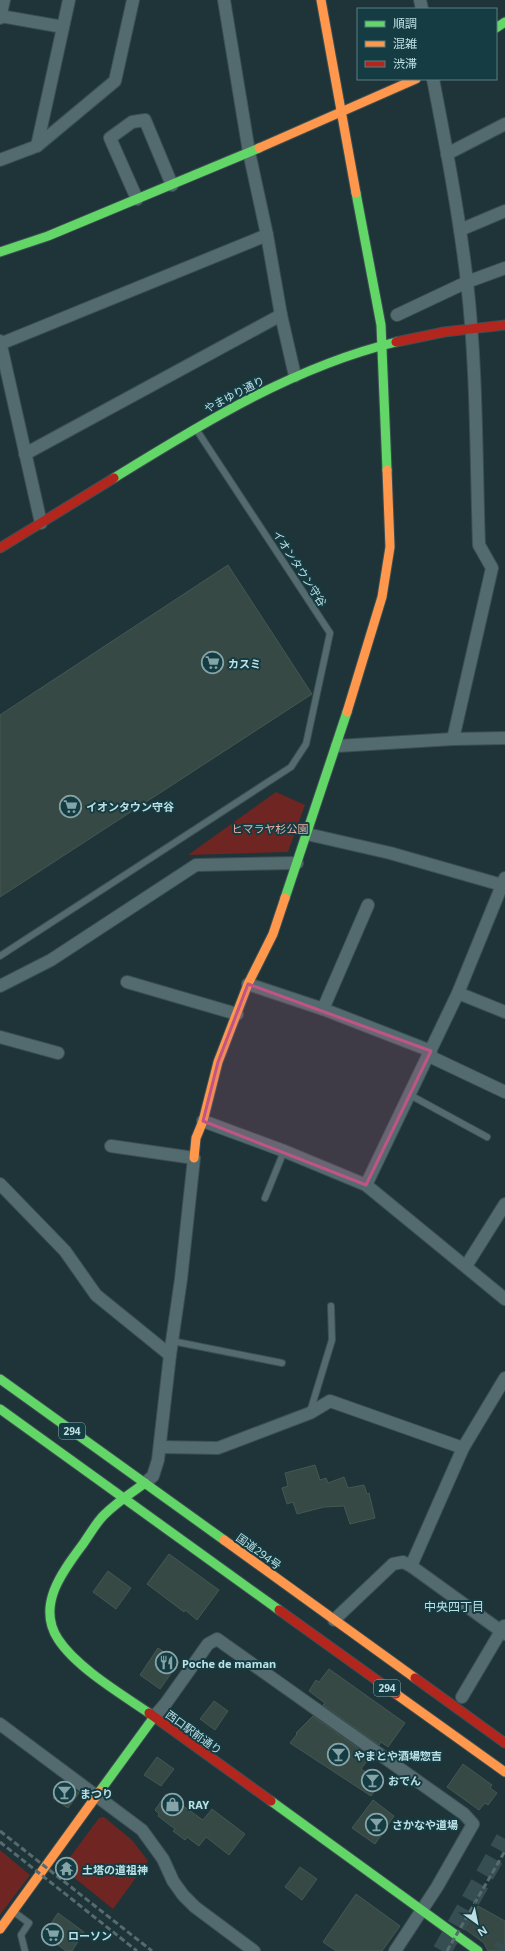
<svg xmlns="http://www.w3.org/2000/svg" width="505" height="1951" font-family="'Noto Sans','Noto Sans JP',sans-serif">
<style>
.green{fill:#6f2622}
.building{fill:#374944;stroke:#445853}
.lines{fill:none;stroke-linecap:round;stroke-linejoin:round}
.primary-tunnel{stroke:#364e52;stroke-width:19;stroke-dasharray:19 10;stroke-linecap:butt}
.lane-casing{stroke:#3c4f52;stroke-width:8}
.street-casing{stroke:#3c4f52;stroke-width:14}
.fast-casing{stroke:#3c4f52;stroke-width:11}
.slow-casing{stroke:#3c4f52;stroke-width:11}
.jam-casing{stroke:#3c4f52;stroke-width:11}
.lane{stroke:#536b6f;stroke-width:6}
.street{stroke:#536b6f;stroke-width:12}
.fast{stroke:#63d668;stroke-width:9}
.slow{stroke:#ff974d;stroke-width:9}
.jam{stroke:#b3261e;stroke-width:9}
.rail{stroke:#556b6e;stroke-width:3;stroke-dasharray:6 3;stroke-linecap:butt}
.marked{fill:#c05484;fill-opacity:0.2;stroke:#c05484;stroke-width:3;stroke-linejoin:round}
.labels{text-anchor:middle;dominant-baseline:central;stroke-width:4;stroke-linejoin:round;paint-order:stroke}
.shield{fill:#143c42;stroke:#8aafb4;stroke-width:1}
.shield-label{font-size:10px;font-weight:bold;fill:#bde0e5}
.street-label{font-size:11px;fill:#bde0e5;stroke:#143c42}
.poi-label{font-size:11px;font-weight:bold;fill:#bde0e5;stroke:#143c42;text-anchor:start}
.park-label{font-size:11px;fill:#ecaea5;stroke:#143c42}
.neighbourhood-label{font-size:12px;fill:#bde0e5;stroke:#143c42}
</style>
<rect width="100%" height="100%" fill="#1e3438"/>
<g class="green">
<polygon points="276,792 305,805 288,852 188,855"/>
<polygon points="104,1817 132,1840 148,1861 113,1909 62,1868 99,1818"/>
<polygon points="0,1850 30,1875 0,1915"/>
</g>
<g class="building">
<polygon points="228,565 312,694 0,897 0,715"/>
<polygon points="315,1465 320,1480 326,1478 328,1483 344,1477 348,1488 364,1485 367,1494 369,1493 375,1518 350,1524 344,1506 324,1507 297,1514 293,1502 287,1504 282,1488 288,1486 285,1473"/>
<polygon points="169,1554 219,1590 197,1620 185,1610 184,1612 147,1584"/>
<polygon points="108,1571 131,1588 116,1609 93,1592"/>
<polygon points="158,1648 179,1662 160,1689 140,1675"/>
<polygon points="329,1669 405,1723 388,1747 381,1742 379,1745 323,1705 325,1703 309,1691 316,1680 319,1682"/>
<polygon points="214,1701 228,1711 215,1730 200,1719"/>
<polygon points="313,1716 370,1757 361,1769 381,1782 371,1796 290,1743 297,1734 296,1733"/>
<polygon points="157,1757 174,1769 161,1786 144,1775"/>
<polygon points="463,1764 492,1785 490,1788 497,1793 488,1805 485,1803 479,1810 447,1787"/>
<polygon points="64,1783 79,1793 68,1808 53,1798"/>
<polygon points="166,1794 203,1820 212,1809 245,1834 229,1855 206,1837 199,1846 187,1837 185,1840 173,1831 175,1829 158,1816 159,1814 155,1810"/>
<polygon points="373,1800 394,1816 375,1844 352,1828"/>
<polygon points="300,1867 317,1879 302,1900 285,1887"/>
<polygon points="356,1894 400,1926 382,1951 336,1951 323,1942"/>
<polygon points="478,1906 505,1921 505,1951 488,1951 484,1943 465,1929"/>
<polygon points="58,1913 84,1932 72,1951 66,1951 44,1934"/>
</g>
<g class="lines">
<g class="primary-tunnel">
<polyline points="442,1951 505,1839"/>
<polyline points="502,1951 505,1946"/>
</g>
<defs>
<g id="lane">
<polyline points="0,956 291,767 306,744 330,633 196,429"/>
<polyline points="410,1095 487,1137"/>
<polyline points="265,1198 284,1151"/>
<polyline points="172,1341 282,1363"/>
<polyline points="310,1412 332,1340 331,1306"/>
<polyline points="14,1912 29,1923 21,1935 25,1951"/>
</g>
<g id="street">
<polyline points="224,0 249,152 267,235 281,315 295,376"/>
<polyline points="420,0 422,9"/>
<polyline points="0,16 63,27"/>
<polyline points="0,18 4,0"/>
<path d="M433 79C446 146 459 214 467 282 477 369 476 457 479 545L492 568 453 739"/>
<polyline points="37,146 69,0"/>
<polyline points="447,154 505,124"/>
<polyline points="0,160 37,146 115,81 133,0"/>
<polyline points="137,199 110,138 132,122 145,120 172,185"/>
<polyline points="460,230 505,211"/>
<polyline points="397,315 467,282 505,268"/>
<polyline points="0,341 41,523"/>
<polyline points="0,344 267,235"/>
<polyline points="25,454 281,315"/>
<polyline points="337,746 453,739 505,738"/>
<polyline points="307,834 390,853 502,885"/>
<polyline points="127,982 237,1014"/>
<polyline points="248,984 323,1009 431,1051"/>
<polyline points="0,986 51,960 196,865 297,863"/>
<polyline points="458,993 505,1012"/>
<polyline points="323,1009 368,905"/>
<polyline points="0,1037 58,1053"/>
<polyline points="429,1056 505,1092"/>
<polyline points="203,1121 284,1151 366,1185 505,1299"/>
<polyline points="111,1146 194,1158 181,1279 170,1355 158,1460 153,1476 145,1483"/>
<polyline points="0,1184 65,1251 96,1295 170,1355"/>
<polyline points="366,1185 458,993 505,878"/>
<polyline points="466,1266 505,1204"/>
<polyline points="160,1447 218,1448 310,1413 330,1401 463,1448"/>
<polyline points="411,1566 463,1448 505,1378"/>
<polyline points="334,1620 393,1564 403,1562 411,1566 505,1634"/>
<polyline points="462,1697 504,1626"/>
<polyline points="154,1717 166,1703 208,1644 217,1639 464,1814 473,1824 437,1887 395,1951"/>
<polyline points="0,1724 142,1830 163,1859 173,1881 183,1895 195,1907 254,1951"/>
</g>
<g id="fast">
<polyline points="496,28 505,22"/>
<polyline points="356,193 381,325 387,470"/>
<polyline points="0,252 48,236 259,148"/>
<path d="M114 478C203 423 293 367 396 342"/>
<polyline points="285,898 347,712"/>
<polyline points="0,1379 224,1540"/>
<polyline points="0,1409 279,1610"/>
<path d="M145 1483C131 1493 117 1502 104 1515 96 1523 90 1534 83 1544 63 1571 36 1605 58 1639 76 1667 121 1694 149 1713"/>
<polyline points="100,1791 154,1717"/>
<polyline points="271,1801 478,1951"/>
</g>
<g id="slow">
<polyline points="321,0 356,193"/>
<polyline points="259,148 416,79"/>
<polyline points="347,712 382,597 390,547 387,470"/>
<polyline points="194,1158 196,1138 203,1121 218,1062 248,984 273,934 285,898"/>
<polyline points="224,1540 415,1678"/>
<polyline points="396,1694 505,1772"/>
<polyline points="0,1929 100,1791"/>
</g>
<g id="jam">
<polyline points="396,342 444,332 505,325"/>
<polyline points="0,548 114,478"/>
<polyline points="279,1610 396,1694"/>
<polyline points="415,1678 505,1743"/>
<polyline points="149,1713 271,1801"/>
</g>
</defs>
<use href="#lane" class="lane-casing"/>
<use href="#street" class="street-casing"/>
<use href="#fast" class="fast-casing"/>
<use href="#slow" class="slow-casing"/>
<use href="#jam" class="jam-casing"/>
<use href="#lane" class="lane"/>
<use href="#street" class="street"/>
<use href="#fast" class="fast"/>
<use href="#slow" class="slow"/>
<use href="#jam" class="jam"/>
<g class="rail">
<polyline points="0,1831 152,1951"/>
<polyline points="0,1842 137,1951"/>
<polyline points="447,1951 505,1851"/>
</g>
</g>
<path class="marked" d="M248 984 431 1051 366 1185 203 1121 218 1062Z"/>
<defs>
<symbol id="supermarket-ring" viewBox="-11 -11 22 22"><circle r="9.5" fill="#143c42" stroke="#85a4a8" stroke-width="1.5"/><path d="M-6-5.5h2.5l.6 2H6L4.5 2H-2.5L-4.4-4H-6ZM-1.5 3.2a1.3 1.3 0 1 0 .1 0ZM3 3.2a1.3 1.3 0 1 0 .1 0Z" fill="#85a4a8"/></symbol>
<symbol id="restaurant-ring" viewBox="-11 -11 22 22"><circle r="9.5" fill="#143c42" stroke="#85a4a8" stroke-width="1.5"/><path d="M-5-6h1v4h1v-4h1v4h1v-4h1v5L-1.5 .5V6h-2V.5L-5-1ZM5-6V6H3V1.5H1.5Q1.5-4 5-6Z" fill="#85a4a8"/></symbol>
<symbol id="bar-ring" viewBox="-11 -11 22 22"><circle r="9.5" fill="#143c42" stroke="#85a4a8" stroke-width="1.5"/><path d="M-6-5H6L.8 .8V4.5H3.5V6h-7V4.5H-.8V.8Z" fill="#85a4a8"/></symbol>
<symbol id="shop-ring" viewBox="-11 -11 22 22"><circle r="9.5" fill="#143c42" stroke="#85a4a8" stroke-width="1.5"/><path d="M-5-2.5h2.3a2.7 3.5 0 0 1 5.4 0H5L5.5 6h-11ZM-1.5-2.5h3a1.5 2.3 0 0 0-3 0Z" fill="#85a4a8"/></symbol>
<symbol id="temple-ring" viewBox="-11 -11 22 22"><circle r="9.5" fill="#143c42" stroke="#85a4a8" stroke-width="1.5"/><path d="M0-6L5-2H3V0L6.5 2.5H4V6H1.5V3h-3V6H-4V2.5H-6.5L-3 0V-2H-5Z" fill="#85a4a8"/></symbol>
</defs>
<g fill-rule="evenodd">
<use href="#supermarket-ring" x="200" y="650" width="25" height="25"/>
<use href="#supermarket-ring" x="58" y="794" width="25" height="25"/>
<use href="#restaurant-ring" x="154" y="1650" width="25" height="25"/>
<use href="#bar-ring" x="326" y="1742" width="25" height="25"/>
<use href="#bar-ring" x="360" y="1768" width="25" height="25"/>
<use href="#bar-ring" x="52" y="1780" width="25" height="25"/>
<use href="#shop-ring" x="160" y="1792" width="25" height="25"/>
<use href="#bar-ring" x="364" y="1812" width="25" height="25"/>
<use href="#temple-ring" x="54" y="1856" width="25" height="25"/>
<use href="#supermarket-ring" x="40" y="1922" width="25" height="25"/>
</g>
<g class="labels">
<g class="shield">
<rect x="59" y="1423" width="26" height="16" rx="3"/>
<rect x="374" y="1680" width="26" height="16" rx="3"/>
</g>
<g class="shield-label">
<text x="72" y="1431">294</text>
<text x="387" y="1688">294</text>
</g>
<g class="street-label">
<text transform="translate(234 394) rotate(-27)">やまゆり通り</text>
<text transform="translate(300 568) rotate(57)">イオンタウン守谷</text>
<text transform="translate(259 1551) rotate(36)">国道294号</text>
<text transform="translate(194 1732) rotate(36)">西口駅前通り</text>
</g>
<g class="poi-label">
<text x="228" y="663">カスミ</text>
<text x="86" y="806">イオンタウン守谷</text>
<text x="182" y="1663">Poche de maman</text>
<text x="354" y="1755">やまとや酒場惣吉</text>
<text x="388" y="1780">おでん</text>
<text x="80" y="1793">まつり</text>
<text x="188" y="1804">RAY</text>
<text x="392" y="1824">さかなや道場</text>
<text x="82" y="1869">土塔の道祖神</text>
<text x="68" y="1935">ローソン</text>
</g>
<g class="park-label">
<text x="270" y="828">ヒマラヤ杉公園</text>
</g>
<g class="neighbourhood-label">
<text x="454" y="1606">中央四丁目</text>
</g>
</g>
<rect x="357" y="8" width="140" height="72" fill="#143c42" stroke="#587e83"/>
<rect x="365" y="21" width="20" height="6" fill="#63d668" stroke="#587e83"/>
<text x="393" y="28" font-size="12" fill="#bde0e5">順調</text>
<rect x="365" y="41" width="20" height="6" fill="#ff974d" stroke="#587e83"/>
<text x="393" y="48" font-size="12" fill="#bde0e5">混雑</text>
<rect x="365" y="61" width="20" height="6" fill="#b3261e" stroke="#587e83"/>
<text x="393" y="68" font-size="12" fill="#bde0e5">渋滞</text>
<g transform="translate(477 1923) rotate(147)" stroke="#143c42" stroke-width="3" paint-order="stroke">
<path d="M0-3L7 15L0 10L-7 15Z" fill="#bde0e5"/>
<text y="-6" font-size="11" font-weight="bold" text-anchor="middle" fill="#bde0e5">N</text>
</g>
</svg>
